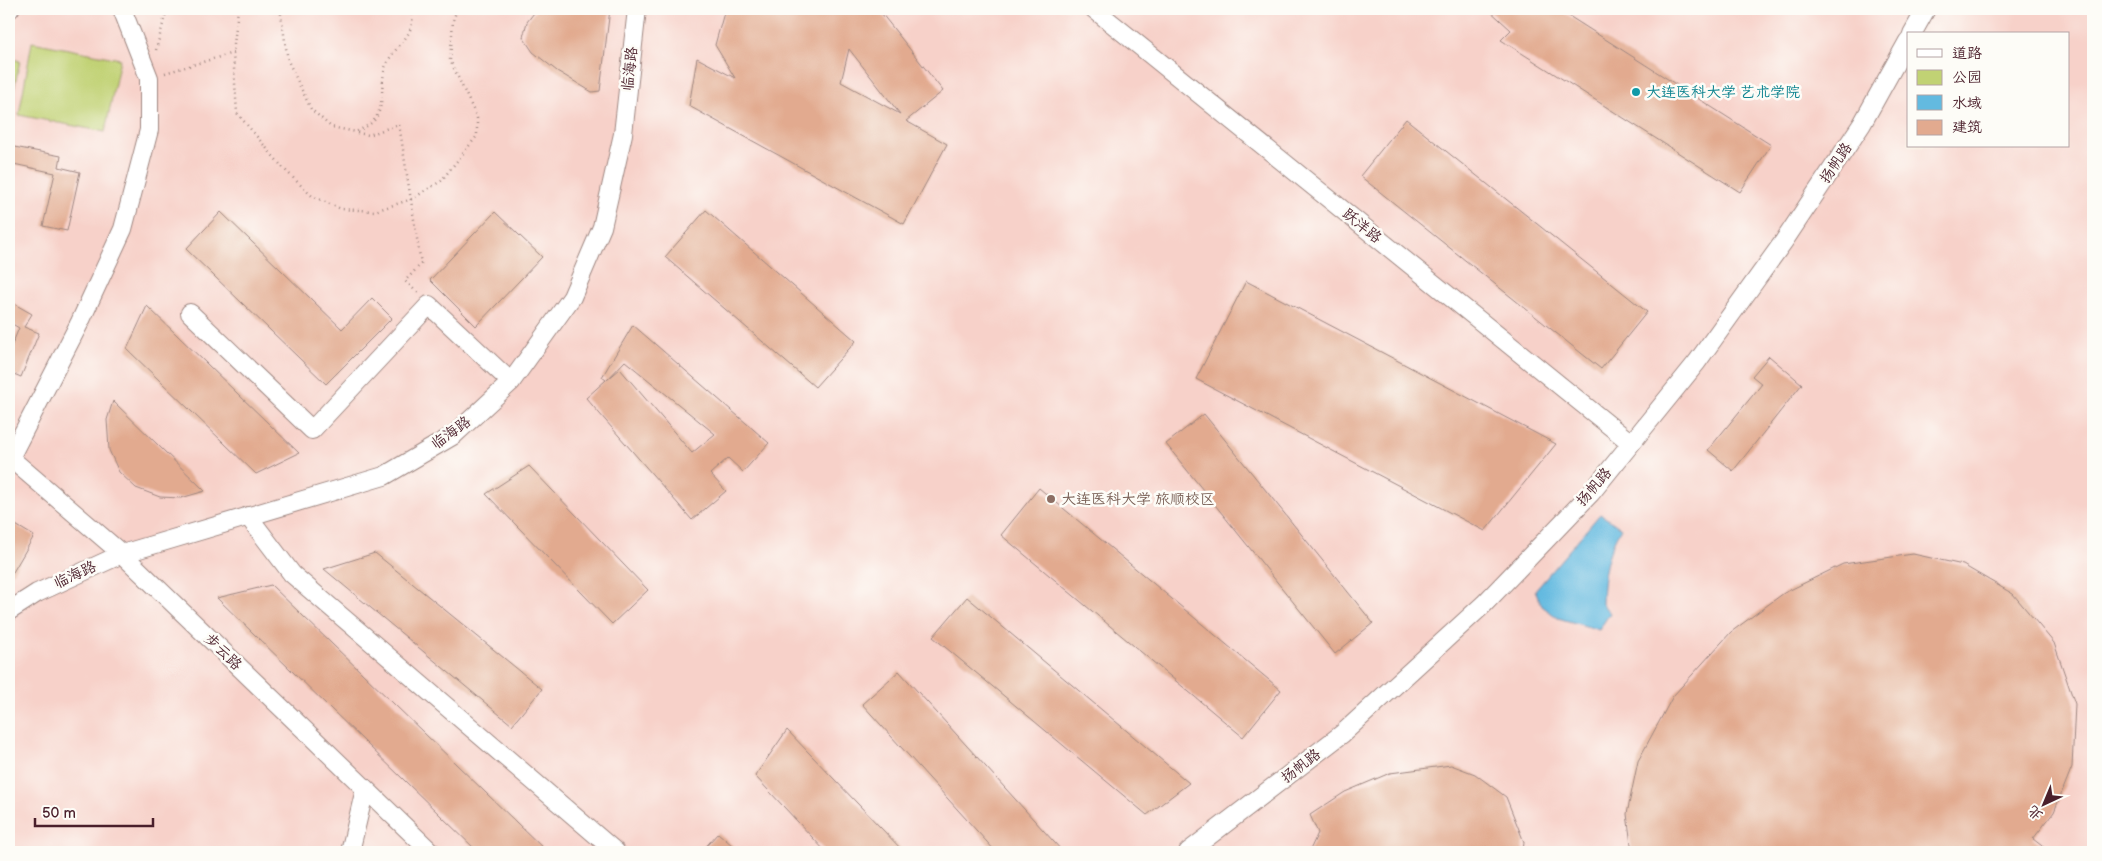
<svg xmlns="http://www.w3.org/2000/svg" width="2102" height="861" font-family="'Balsamiq Sans','LXGW WenKai TC',sans-serif">
<style>
.built{fill:#f7d1c9;fill-rule:evenodd}
.green{fill:#c1d274;stroke:#867850}
.water{fill:#63bae0;stroke:#566c86}
.building{fill:#e2aa8f;fill-rule:evenodd}
.lines{fill:none;stroke-linecap:round;stroke-linejoin:round}
.minor-casing{stroke:#9e8680;stroke-width:20}
.path{stroke:#9e8680;stroke-width:2.5;stroke-dasharray:1 4;stroke-linecap:butt}
.minor{stroke:#fff;stroke-width:18}
.culture-dot{fill:#0f9aa8;stroke:#fdfcf7;stroke-width:2}
.education-dot{fill:#8d6e63;stroke:#fdfcf7;stroke-width:2}
.labels{text-anchor:middle;dominant-baseline:central;stroke-width:5;stroke-linejoin:round;paint-order:stroke}
.street-label{font-size:15px;fill:#4a1f2b;stroke:#fdfcf7}
.culture-label{font-size:15px;fill:#0d838f;stroke:#fdfcf7;text-anchor:start}
.education-label{font-size:15px;fill:#785e54;stroke:#fdfcf7;text-anchor:start}
</style>
<rect width="100%" height="100%" fill="#fdfcf7"/>
<filter id="ink" filterUnits="userSpaceOnUse"><feTurbulence type="fractalNoise" baseFrequency=".02" numOctaves="2"/><feDisplacementMap in="SourceGraphic" scale="10" xChannelSelector="R" yChannelSelector="G"/><feConvolveMatrix kernelMatrix="1 2 1 2 8 2 1 2 1" color-interpolation-filters="sRGB"/></filter>
<filter id="wash" filterUnits="userSpaceOnUse"><feTurbulence type="fractalNoise" baseFrequency=".0096" numOctaves="4" result="noise"/><feDisplacementMap in="SourceGraphic" scale="20" xChannelSelector="R" yChannelSelector="G"/><feGaussianBlur stdDeviation="1.12" result="paint"/><feColorMatrix in="noise" values="0 0 0 0 0 0 0 0 0 0 0 0 0 0 0 0 0 1.4 0 .05"/><feComposite in="paint" operator="in"/></filter>
<g filter="url(#wash)">
<rect width="100%" height="100%" fill="#f2ecd5"/>
<path class="built" d="M9 9H2093V852H9ZM1908 34H2068V146H1908Z"/>
<g class="green">
<polygon points="32,42 120,59 105,132 19,115"/>
<polygon points="9,58 20,61 9,112"/>
</g>
<path class="water" d="M1600 514 1621 528C1606 554 1603 574 1602 604L1610 613 1599 630 1558 618 1542 606 1535 590Z"/>
<g id="blocks">
<g class="building">
<polygon points="537,9 610,9 600,91 592,92 557,71 533,52 523,37 527,22"/>
<path d="M725 9H878L943 91 906 121 947 144 904 224 689 106 697 58 735 78 715 45ZM849 49 900 114 841 82Z"/>
<polygon points="1488,9 1558,9 1771,145 1740,192 1501,40 1511,30"/>
<polygon points="1406,119 1647,312 1601,369 1360,176"/>
<polygon points="9,146 61,156 59,167 80,172 67,231 43,226 55,173 9,163"/>
<polygon points="706,210 856,341 815,387 665,257"/>
<polygon points="221,212 342,329 372,298 392,318 326,384 186,249"/>
<polygon points="495,212 542,257 476,326 430,280"/>
<polygon points="1246,281 1556,444 1485,531 1196,379"/>
<polygon points="9,301 32,314 24,327 39,333 21,377 9,372 9,352 19,328 9,322"/>
<polygon points="147,306 299,453 256,474 127,349"/>
<path d="M633 325 769 443 743 472 728 458 710 474 726 491 692 520 586 398 606 380 602 377ZM625 361 715 434 692 453 620 369 607 380Z"/>
<polygon points="1769,356 1802,384 1733,471 1708,450 1762,384 1752,376"/>
<polygon points="113,401 205,491 181,498 160,497 136,488 119,472 109,450 108,434 107,420"/>
<polygon points="1204,414 1373,623 1335,654 1166,444"/>
<polygon points="529,466 648,590 612,624 486,494"/>
<polygon points="1039,488 1281,690 1243,737 1001,535"/>
<polygon points="9,521 34,536 9,579"/>
<polygon points="375,553 542,689 512,725 324,569"/>
<polygon points="1913,554 1963,565 2013,594 2054,643 2075,704 2072,767 2054,812 2033,839 2050,852 1632,852 1627,814 1638,761 1673,696 1731,632 1784,593 1843,564"/>
<polygon points="271,585 547,852 478,852 217,598"/>
<polygon points="967,597 1189,783 1147,815 933,637"/>
<polygon points="899,671 1063,852 996,852 862,704"/>
<polygon points="787,730 904,852 826,852 755,776"/>
<polygon points="1451,765 1475,774 1506,797 1524,842 1523,852 1309,852 1318,833 1310,815 1345,792 1390,773"/>
<polygon points="718,833 740,852 701,852"/>
</g>
</g>
</g>
<g filter="url(#ink)">
<use href="#blocks" fill-opacity="0" stroke="#9e8680" stroke-width="1"/>
<g class="lines">
<defs>
<g id="minor">
<polyline points="9,9 10,9"/>
<polyline points="1094,9 1631,443"/>
<polyline points="1912,34 1926,9"/>
<polyline points="190,313 312,430 429,305 511,382"/>
<polyline points="9,457 122,554 431,852"/>
<polyline points="10,458 80,322 123,229 149,130 149,78 122,9"/>
<polyline points="248,516 292,574 616,852"/>
<polyline points="9,611 37,593 122,554 384,476 454,435 511,382 572,297 602,227 623,134 637,9"/>
<polyline points="350,852 365,789"/>
<polyline points="1188,852 1342,734 1484,604 1591,493 1697,362 1784,241 1862,124 1908,41"/>
</g>
</defs>
<use href="#minor" class="minor-casing"/>
<g class="path">
<polyline points="238,9 233,53 237,113 284,169 312,196 341,209 375,211 412,199 441,181 477,136 477,118 450,60 453,21 457,9"/>
<path d="M283 9 281 14 288 61 311 109 331 127 356 132C361 129 371 125 375 119 386 104 379 79 387 63 396 44 418 35 411 9"/>
<polyline points="156,50 167,9"/>
<polyline points="165,73 233,53"/>
<polyline points="357,133 369,135 399,124 421,264 405,281 419,294"/>
</g>
<use href="#minor" class="minor"/>
</g>
</g>
<circle class="culture-dot" cx="1636" cy="92" r="5"/>
<circle class="education-dot" cx="1051" cy="499" r="5"/>
<g class="labels">
<g class="street-label">
<text transform="translate(630 69) rotate(-84)">临海路</text>
<text transform="translate(1836 163) rotate(-56)">扬帆路</text>
<text transform="translate(1362 226) rotate(39)">跃洋路</text>
<text transform="translate(451 433) rotate(-36)">临海路</text>
<text transform="translate(1594 487) rotate(-49)">扬帆路</text>
<text transform="translate(75 575) rotate(-25)">临海路</text>
<text transform="translate(223 652) rotate(44)">步云路</text>
<text transform="translate(1301 766) rotate(-38)">扬帆路</text>
</g>
<g class="culture-label">
<text x="1646" y="92">大连医科大学 艺术学院</text>
</g>
<g class="education-label">
<text x="1061" y="499">大连医科大学 旅顺校区</text>
</g>
</g>
<rect width="2102" height="861" fill="none" stroke="#fdfcf7" stroke-width="30"/>
<rect x="1907" y="32" width="162" height="115" fill="#fdfcf7" stroke="#b5a4a5"/>
<rect x="1917" y="49" width="25" height="8" fill="#ffffff" stroke="#b5a4a5"/>
<text x="1952" y="58" font-size="15" fill="#4a1f2b">道路</text>
<rect x="1917" y="70" width="25" height="15" fill="#c1d274" stroke="#b5a4a5"/>
<text x="1952" y="82" font-size="15" fill="#4a1f2b">公园</text>
<rect x="1917" y="95" width="25" height="15" fill="#63bae0" stroke="#b5a4a5"/>
<text x="1952" y="108" font-size="15" fill="#4a1f2b">水域</text>
<rect x="1917" y="120" width="25" height="15" fill="#e2aa8f" stroke="#b5a4a5"/>
<text x="1952" y="132" font-size="15" fill="#4a1f2b">建筑</text>
<g transform="translate(2044 804) rotate(224)" stroke="#fdfcf7" stroke-width="4" paint-order="stroke">
<path d="M0-4L9 19L0 12L-9 19Z" fill="#4a1f2b"/>
<text y="-8" font-size="14" font-weight="bold" text-anchor="middle" fill="#4a1f2b">北</text>
</g>
<path d="M35 818v8h118v-8" fill="none" stroke="#4a1f2b" stroke-width="2.5"/>
<text x="42" y="818" font-size="15" fill="#4a1f2b" stroke="#fdfcf7" stroke-width="4" paint-order="stroke">50 m</text>
</svg>
